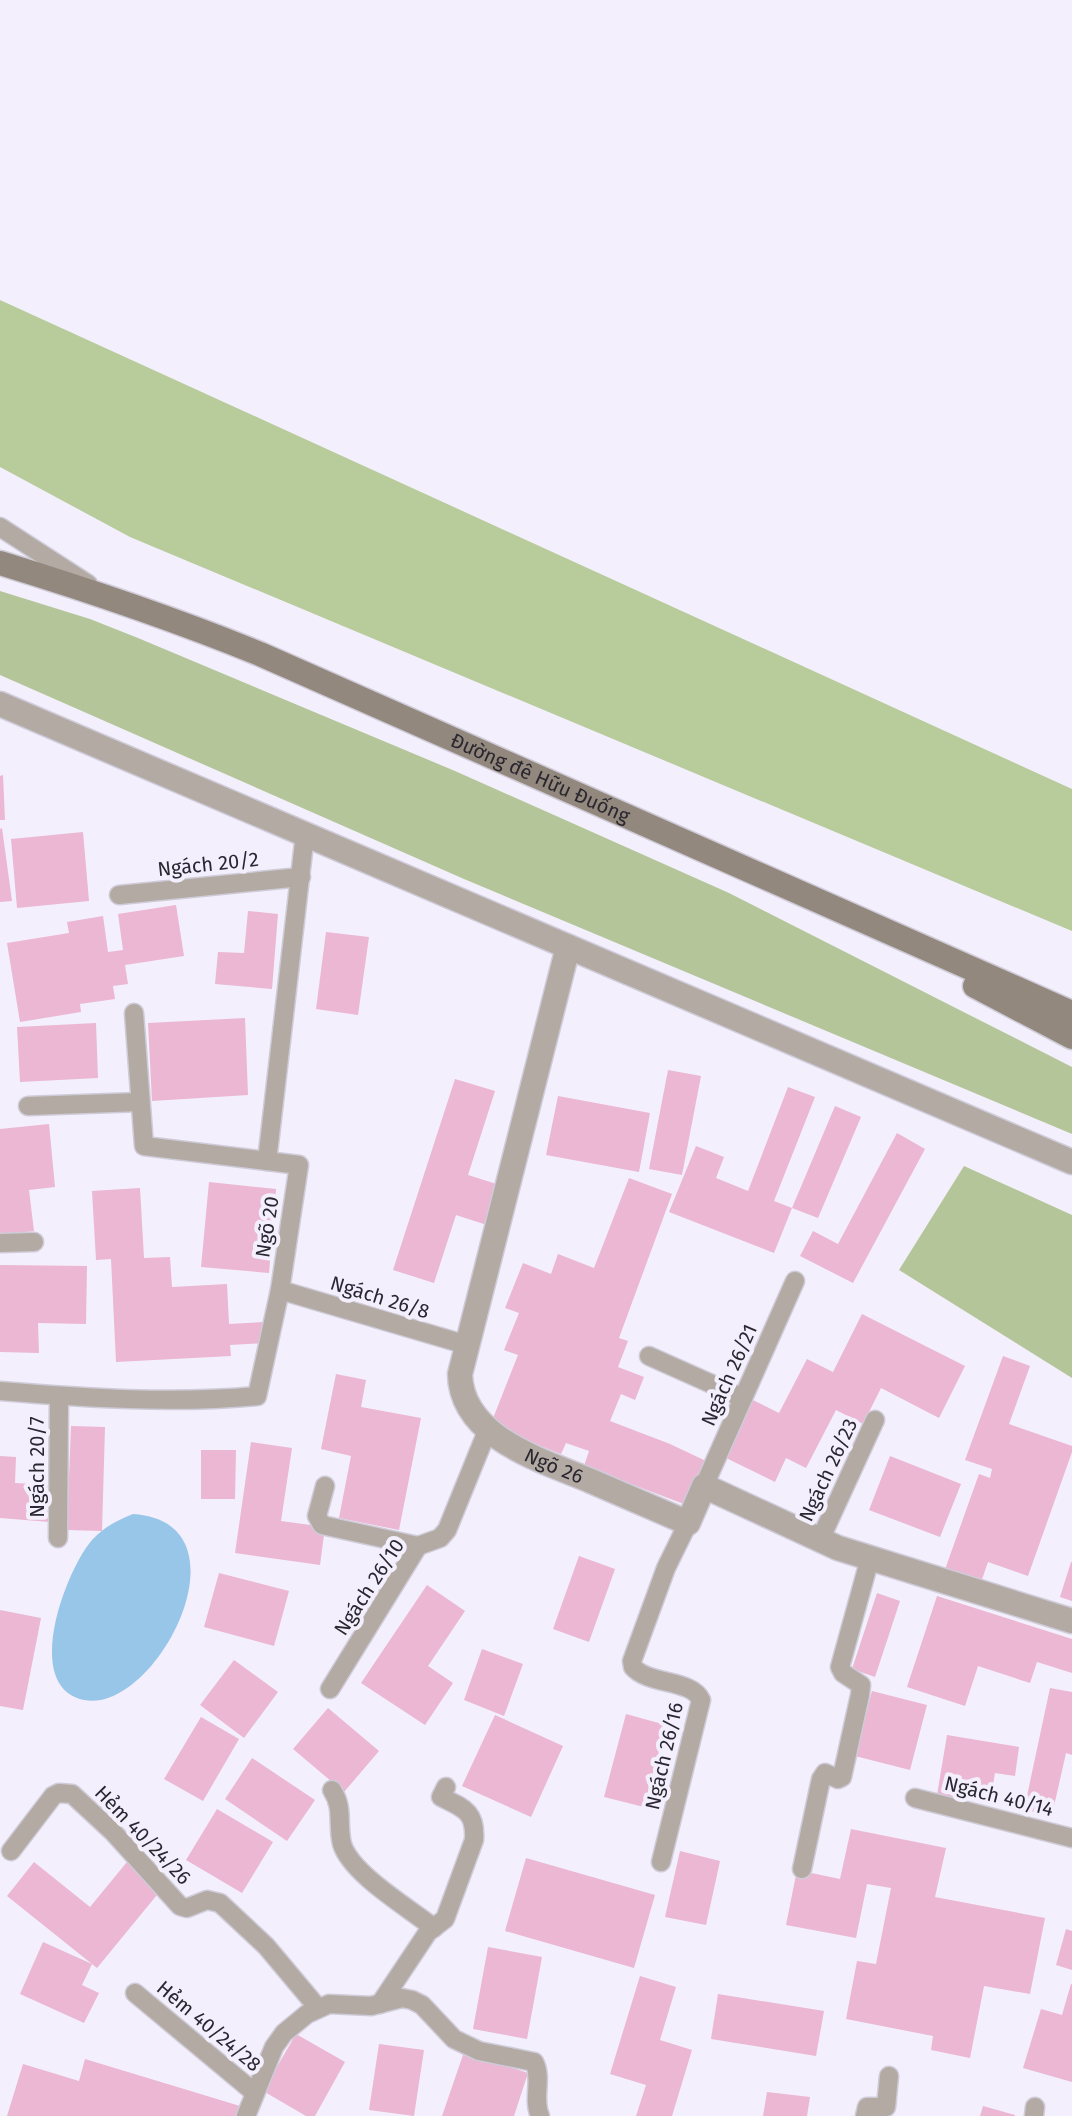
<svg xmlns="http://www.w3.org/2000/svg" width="1072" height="2116" font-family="'Fira Sans',sans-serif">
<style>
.green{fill:#b4c699}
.forest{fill:#b8cb9b}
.water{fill:#98c6e8}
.building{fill:#ebb7d2}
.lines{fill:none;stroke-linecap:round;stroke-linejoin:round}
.service-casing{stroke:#cfcbd8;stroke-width:21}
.minor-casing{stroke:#cfcbd8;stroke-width:27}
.tertiary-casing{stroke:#cfcbd8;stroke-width:27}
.secondary-casing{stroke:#cfcbd8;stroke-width:27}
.service{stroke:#b2aaa3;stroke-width:18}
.minor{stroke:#b2aaa3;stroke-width:24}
.tertiary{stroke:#b2aaa3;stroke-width:24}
.secondary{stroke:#93887d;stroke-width:24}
.labels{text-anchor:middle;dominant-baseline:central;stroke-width:8;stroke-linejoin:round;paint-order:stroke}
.street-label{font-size:20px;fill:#2a2730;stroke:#f3effd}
</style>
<rect width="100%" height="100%" fill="#f3effd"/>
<g class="green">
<polygon points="0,591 90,619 138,638 455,771 729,893 1072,1067 1072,1134 464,879 0,675"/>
<polygon points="964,1166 1072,1215 1072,1378 899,1270"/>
</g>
<polygon class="forest" points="0,300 1072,789 1072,931 130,537 0,467"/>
<path class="water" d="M133 1514C255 1522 156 1715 84 1700 21 1687 66 1570 92 1540 104 1527 116 1521 133 1514Z"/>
<g class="building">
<polygon points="3,775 5,820 0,820 0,776"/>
<polygon points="2,828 12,901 0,902 0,829"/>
<polygon points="83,832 89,901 17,908 11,839"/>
<polygon points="176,905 184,956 125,965 128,984 113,986 115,999 80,1004 81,1012 20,1022 7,943 69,933 67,922 103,916 108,952 123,950 118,914"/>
<polygon points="248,911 278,914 272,989 215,984 218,952 244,953"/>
<polygon points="326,932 369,937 358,1015 316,1009"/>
<polygon points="245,1018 248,1095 152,1101 148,1023"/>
<polygon points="96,1023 98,1078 20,1082 17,1027"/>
<polygon points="668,1070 701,1076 682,1175 649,1169"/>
<polygon points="455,1079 495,1091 468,1175 506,1187 493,1227 456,1215 434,1283 393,1270"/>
<polygon points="788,1087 815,1097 774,1201 792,1208 774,1253 669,1212 696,1146 724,1157 716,1178 748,1191"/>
<polygon points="558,1096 650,1113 639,1172 546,1155"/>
<polygon points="835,1106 861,1117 818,1218 792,1208"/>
<polygon points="49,1124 55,1187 29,1190 34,1231 0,1235 0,1129"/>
<polygon points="897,1133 925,1149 853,1283 800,1256 813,1231 838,1244"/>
<polygon points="629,1178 672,1194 619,1338 628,1341 618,1367 644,1377 635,1400 621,1394 610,1421 670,1444 706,1461 689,1506 584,1466 589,1451 566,1443 561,1454 490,1426 518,1355 504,1350 519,1313 505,1308 523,1263 551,1274 558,1254 594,1268"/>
<polygon points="209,1182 276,1189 269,1273 201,1267"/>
<polygon points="140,1188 144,1258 170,1257 172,1287 227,1284 229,1324 265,1322 266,1343 230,1345 231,1356 116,1362 111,1259 96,1260 92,1191"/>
<polygon points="0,1265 87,1266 86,1324 38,1323 39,1353 0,1352"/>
<polygon points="862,1314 965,1366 939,1418 881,1388 863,1424 836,1410 806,1468 786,1458 775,1482 722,1456 751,1399 779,1413 807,1359 833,1372"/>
<polygon points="1003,1356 1030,1366 1009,1424 1072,1446 1072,1452 1028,1576 988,1562 979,1588 943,1575 979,1474 990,1478 992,1469 965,1460"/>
<polygon points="336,1374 366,1380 361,1407 421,1418 399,1530 339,1518 351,1456 321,1449"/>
<polygon points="71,1426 105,1427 102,1531 67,1530"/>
<polygon points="251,1442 292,1448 281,1521 325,1527 320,1565 235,1553"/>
<polygon points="201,1450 236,1450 235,1499 201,1499"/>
<polygon points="0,1456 16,1457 15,1483 53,1485 50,1522 0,1518"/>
<polygon points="890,1456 961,1484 940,1537 869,1510"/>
<polygon points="579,1556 615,1569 589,1642 553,1629"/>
<polygon points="1071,1562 1072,1562 1072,1601 1060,1597"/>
<polygon points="219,1573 289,1591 274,1646 204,1627"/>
<polygon points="427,1585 465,1611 428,1666 453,1683 425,1725 361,1683"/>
<polygon points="877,1593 900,1601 875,1677 852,1669"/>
<polygon points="937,1596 1072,1639 1072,1673 1037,1662 1030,1683 978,1666 965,1706 907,1687"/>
<polygon points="0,1610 41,1618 23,1710 0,1706"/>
<polygon points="482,1649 523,1664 504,1716 464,1700"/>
<polygon points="234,1660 278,1692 244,1738 200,1705"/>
<polygon points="1050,1688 1072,1692 1072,1755 1066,1753 1052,1815 1024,1810"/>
<polygon points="872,1691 927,1705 910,1770 855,1756"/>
<polygon points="328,1708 379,1751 344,1792 293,1749"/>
<polygon points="626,1714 666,1725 644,1807 604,1797"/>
<polygon points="495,1715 563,1746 531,1817 462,1786"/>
<polygon points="201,1717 239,1739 203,1801 164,1779"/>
<polygon points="947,1735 1019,1747 1015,1776 995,1773 990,1803 937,1795"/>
<polygon points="252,1758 315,1800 287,1841 225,1799"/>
<polygon points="217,1809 273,1842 242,1893 186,1860"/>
<polygon points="851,1829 946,1848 935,1897 1045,1918 1030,1994 984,1986 970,2058 931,2050 933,2036 846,2019 857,1961 876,1964 891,1888 867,1884 856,1938 786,1925 797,1870 840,1879"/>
<polygon points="680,1851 720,1861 706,1925 665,1917"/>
<polygon points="526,1858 655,1895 634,1968 505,1931"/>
<polygon points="34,1862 90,1907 127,1862 161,1890 97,1968 7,1896"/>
<polygon points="1066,1929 1072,1931 1072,1970 1056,1965"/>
<polygon points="43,1942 92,1964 82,1985 99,1993 84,2023 20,1994"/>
<polygon points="488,1947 542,1957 527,2039 473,2029"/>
<polygon points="640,1976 676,1987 660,2040 692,2050 672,2116 636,2116 646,2085 610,2074"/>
<polygon points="1071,1984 1072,1984 1072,2082 1023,2068 1041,2009 1062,2015"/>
<polygon points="718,1994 824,2011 816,2056 711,2039"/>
<polygon points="296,2034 345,2062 315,2116 306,2116 263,2091"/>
<polygon points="379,2044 424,2050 414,2116 369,2110"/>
<polygon points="464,2052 528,2073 514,2116 442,2116"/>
<polygon points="85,2059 240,2106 237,2116 7,2116 23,2064 79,2081"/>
<polygon points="767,2092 810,2097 807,2116 763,2116"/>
<polygon points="983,2106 1015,2115 1015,2116 980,2116"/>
</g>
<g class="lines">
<defs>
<g id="service">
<polyline points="0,527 88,584"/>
<polyline points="119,895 301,877"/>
<polyline points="134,1013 144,1146 267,1161"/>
<polyline points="28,1106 140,1102"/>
<polyline points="0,1243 34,1242"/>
<polyline points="280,1290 467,1345"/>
<polyline points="649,1356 743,1398"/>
<path d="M0 1391C85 1398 173 1404 257 1396L280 1290 299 1165 267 1161 305 834"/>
<polyline points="325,1486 317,1516 322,1525 418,1546"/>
<polyline points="704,1486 795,1281"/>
<polyline points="58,1538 59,1396"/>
<polyline points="820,1540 875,1420"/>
<polyline points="330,1689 418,1546 440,1538 447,1530 488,1429"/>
<path d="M332 1790C344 1808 337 1824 342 1844 351 1874 409 1908 434 1928"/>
<polyline points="915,1798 1072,1838"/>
<polyline points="11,1851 53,1796 59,1793 72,1794 113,1832 180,1906 187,1908 207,1900 220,1903 266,1946 318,2008"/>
<path d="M661 1862 701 1700C692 1679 648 1685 633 1667L632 1661 666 1568 688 1523"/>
<polyline points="802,1869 821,1779 825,1773 838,1779 842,1777 860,1695 861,1685 843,1673 840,1667 870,1558"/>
<polyline points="135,1993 255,2093"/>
<path d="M380 2004 428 1932 445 1919 474 1840C476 1812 464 1808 441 1797L446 1787"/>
<path d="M246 2116 274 2047 284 2033 307 2014 329 2004 371 2006 402 1998 412 2000 422 2005 454 2039 479 2051 534 2062C543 2078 532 2099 540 2116"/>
<polyline points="865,2116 867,2107 886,2107 889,2076"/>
<polyline points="1034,2116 1035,2107"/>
</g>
<g id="minor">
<path id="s1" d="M568 947 460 1374C461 1438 544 1461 591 1481 624 1495 656 1509 688 1523L704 1486 838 1548 1072 1621"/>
</g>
<polyline id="tertiary" points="0,704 1072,1162"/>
<g id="secondary">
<path id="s2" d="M0 563C88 590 174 619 260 654L1072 1013"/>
<polyline points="975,986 1072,1037"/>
</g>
</defs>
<use href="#service" class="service-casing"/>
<use href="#minor" class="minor-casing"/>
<use href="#tertiary" class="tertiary-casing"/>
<use href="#secondary" class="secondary-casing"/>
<use href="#service" class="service"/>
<use href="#minor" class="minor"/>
<use href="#tertiary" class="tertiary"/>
<use href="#secondary" class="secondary"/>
</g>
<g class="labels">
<g class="street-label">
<text stroke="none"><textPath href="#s2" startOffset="582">Đường đê Hữu Đuống</textPath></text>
<text transform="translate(208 864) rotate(-6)">Ngách 20/2</text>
<text transform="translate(267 1227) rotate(-81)">Ngõ 20</text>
<text transform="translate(380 1297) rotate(17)">Ngách 26/8</text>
<text transform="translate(729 1375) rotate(-66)">Ngách 26/21</text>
<text stroke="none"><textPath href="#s1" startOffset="580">Ngõ 26</textPath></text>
<text transform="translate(37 1467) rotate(-90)">Ngách 20/7</text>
<text transform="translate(828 1470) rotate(-65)">Ngách 26/23</text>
<text transform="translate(369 1587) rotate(-57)">Ngách 26/10</text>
<text transform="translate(664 1756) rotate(-77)">Ngách 26/16</text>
<text transform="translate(999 1796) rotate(14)">Ngách 40/14</text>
<text transform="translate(143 1835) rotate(46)">Hẻm 40/24/26</text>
<text transform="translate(209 2026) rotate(40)">Hẻm 40/24/28</text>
</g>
</g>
</svg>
